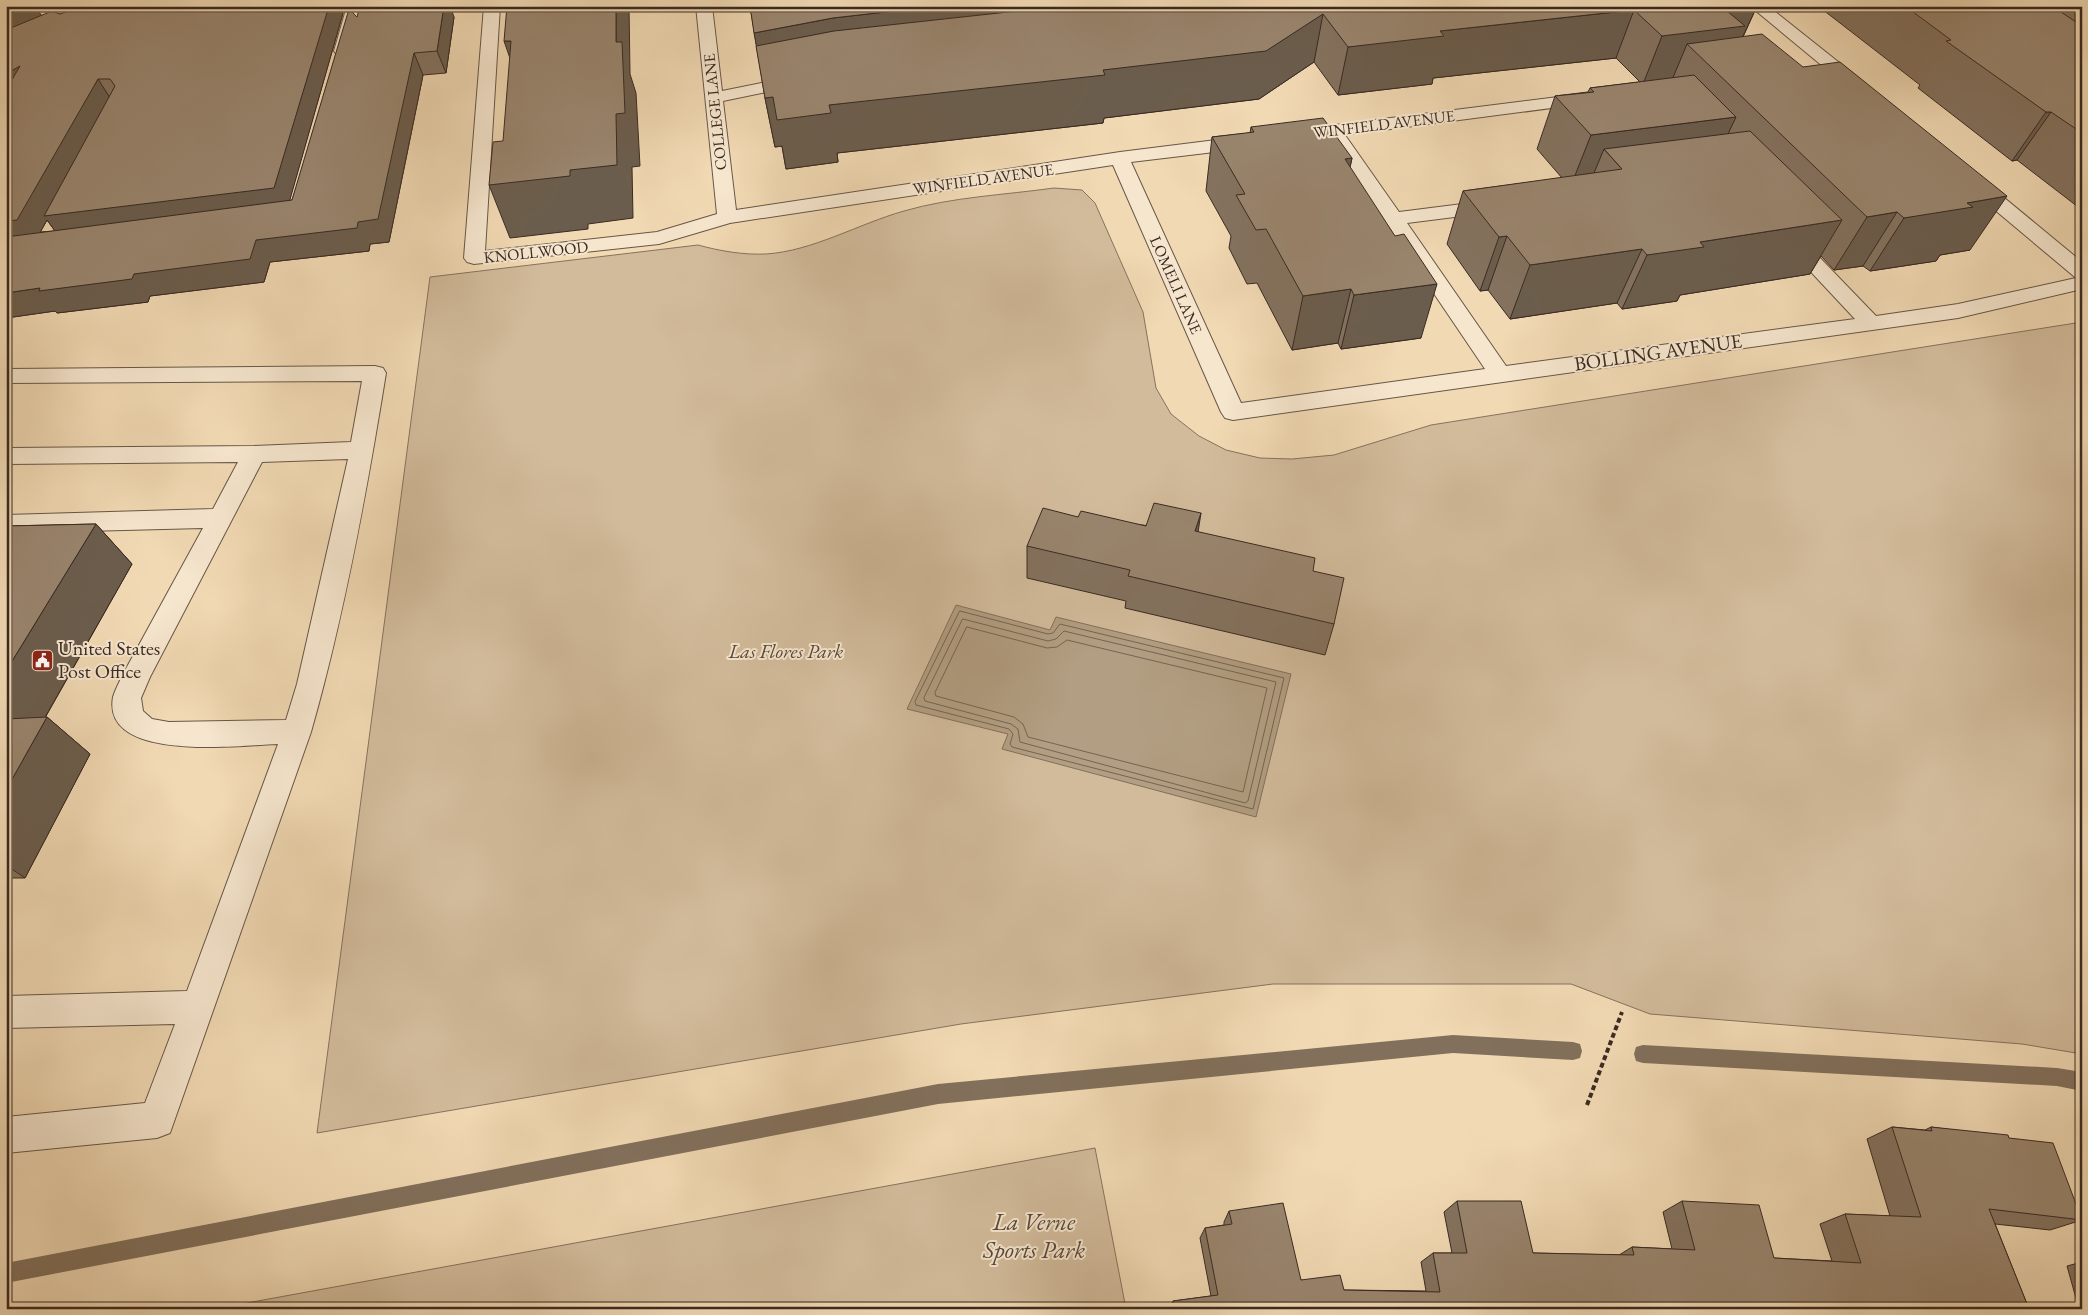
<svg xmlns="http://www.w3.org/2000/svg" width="2088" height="1315" font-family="'EB Garamond',serif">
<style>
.green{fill:#d2bb9b;stroke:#86725f}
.water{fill:#b29e82;stroke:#82705c}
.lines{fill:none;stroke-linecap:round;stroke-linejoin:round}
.shore{stroke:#766452;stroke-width:1}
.stream{fill:#82705c;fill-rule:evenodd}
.minor-casing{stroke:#675647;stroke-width:2}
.path{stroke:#392a23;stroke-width:4;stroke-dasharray:5 3;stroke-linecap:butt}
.minor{fill:#f6e6ce;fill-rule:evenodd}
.wall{fill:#84725f;stroke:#392a23;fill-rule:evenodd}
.shaded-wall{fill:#6b5d4d;stroke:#392a23}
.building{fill:#99856e;stroke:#392a23}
.labels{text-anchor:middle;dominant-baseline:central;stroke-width:4;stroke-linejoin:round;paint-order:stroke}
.far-street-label{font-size:16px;fill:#392a23;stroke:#f6e6ce}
.street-label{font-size:20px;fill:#392a23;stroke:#f6e6ce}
.poi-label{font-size:20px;fill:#392a23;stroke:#f6e6ce;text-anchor:start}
.park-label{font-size:20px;font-style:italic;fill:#58473b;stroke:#f6e6ce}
.near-park-label{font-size:24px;font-style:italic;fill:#58473b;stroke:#f6e6ce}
</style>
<rect width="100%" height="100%" fill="#f1d9b3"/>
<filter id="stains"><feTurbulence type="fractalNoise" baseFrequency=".004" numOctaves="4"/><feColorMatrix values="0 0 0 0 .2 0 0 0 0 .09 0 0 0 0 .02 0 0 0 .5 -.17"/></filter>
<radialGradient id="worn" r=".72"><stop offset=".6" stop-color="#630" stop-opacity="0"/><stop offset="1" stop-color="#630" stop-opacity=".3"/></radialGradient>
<g class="green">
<path d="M1054 188 1082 190 1095 203 1143 312 1156 388 1171 414 1199 436 1226 450 1260 458 1292 459 1334 455 1431 425 2082 322V1054L2022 1044 1650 1014 1571 984H1273L961 1024 317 1133 430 277 698 245C720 251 743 255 766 254 813 251 858 224 904 211 952 197 1004 195 1054 188Z"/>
<polygon points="1095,1148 1126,1309 214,1309"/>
</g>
<polygon class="water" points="956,605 1050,630 1056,617 1291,674 1256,817 1002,749 1008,734 907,709"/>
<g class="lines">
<g class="shore">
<polygon points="960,611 1048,634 1053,633 1060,624 1284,678 1253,809 1012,747 1010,744 1013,734 1009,729 916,705 915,702"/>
<polygon points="963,619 1048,641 1056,639 1064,631 1276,682 1248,801 1245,803 1020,742 1018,729 1011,724 925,701 924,698"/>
<polygon points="967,627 1047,648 1057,647 1067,640 1267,688 1243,792 1028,737 1023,724 1014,717 936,696 935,693"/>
</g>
<g class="stream">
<polygon points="1453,1035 1573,1042 1580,1044 1582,1051 1580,1058 1573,1060 1453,1053 938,1104 6,1283 6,1263 938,1084"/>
<polygon points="1643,1045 2057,1068 2082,1072 2082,1091 2057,1086 1643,1063 1636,1061 1634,1054 1636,1047"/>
</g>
<defs>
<g id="minor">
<polygon points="347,6 363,6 352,51 349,55 337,55 334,51"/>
<polygon points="484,6 500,6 485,251 657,232 717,214 696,6 712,6 722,91 801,75 807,76 810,80 807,84 801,85 723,101 736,210 1120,152 1248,136 1255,138 1257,142 1255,146 1248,148 1131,162 1241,403 1485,369 1328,137 1295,142 1288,140 1286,136 1288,132 1295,130 1590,93 1596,94 1599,98 1596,102 1590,103 1345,135 1399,212 1494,200 1501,202 1504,206 1501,210 1494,212 1407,223 1506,366 1855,319 1782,241 1779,237 1782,233 1789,231 1796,233 1876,316 1958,304 2076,278 1965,185 1962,181 1965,177 1979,177 2082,262 2082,289 1958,318 1233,420 1225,418 1221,412 1113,165 730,223 659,244 474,264 467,262 464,258"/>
<polygon points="1750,6 1768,6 1866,84 1869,88 1866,92 1854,92"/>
<path d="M375 366 383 368 386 373C367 491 344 617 311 732L170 1133 157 1138 6 1153V1117L145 1103 175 1024 6 1028V996L187 991 278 744C242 745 101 763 113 697 115 690 119 683 122 676L203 528 6 533V515L213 509 238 462 6 464V448L254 446 351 442 362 381 6 383V369ZM348 459 297 684 286 720 169 722 152 719 143 711 141 698 150 677 262 462Z"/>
</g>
</defs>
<use href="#minor" class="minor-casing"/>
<polyline class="path" points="1587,1105 1622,1012"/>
<use href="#minor" class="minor"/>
</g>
<g class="wall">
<path d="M6 6 41 16 60 14 343 13 289 201 292 200 357 17H454L446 73 423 75 389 242 370 244 369 251 270 262 264 282 150 296 148 302 57 313 55 311 6 318ZM47 220 55 231 40 232Z"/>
<polygon points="750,6 1757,6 1743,37 1970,250 1940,255 1936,261 1870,271 1863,266 1834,270 1821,256 1810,274 1680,295 1677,301 1622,309 1617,303 1510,319 1488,290 1480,291 1447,244 1463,191 1562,178 1537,149 1555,96 1588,92 1590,88 1640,82 1616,58 1433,78 1432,84 1338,95 1314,62 1259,99 1104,118 1103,123 837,153 838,162 786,169 782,146 775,147 765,98"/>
<polygon points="1818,6 2082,6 2082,210 2017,160 2012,161 1918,88 1920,85"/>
<polygon points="1251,127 1352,158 1350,167 1421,338 1341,349 1338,343 1292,350 1257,283 1247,284 1229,248 1231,236 1206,191 1212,137 1250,133"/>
<polygon points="1078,517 1198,532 1313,571 1334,624 1325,655 1125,608 1126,601 1027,578 1027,546"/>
<polygon points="96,524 132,564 45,718 47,717 90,754 25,878 6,878 6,526"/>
<polygon points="1892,1127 1925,1130 1931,1127 2009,1138 2082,1220 2050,1230 1995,1224 2029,1309 1169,1309 1173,1301 1211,1296 1200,1238 1205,1228 1224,1225 1224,1222 1229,1211 1301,1280 1344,1290 1426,1291 1421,1262 1433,1253 1452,1253 1444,1212 1457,1201 1533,1253 1619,1255 1632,1247 1672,1249 1663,1212 1682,1201 1774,1258 1832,1261 1820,1224 1845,1214 1890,1216 1867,1139"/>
<polygon points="2082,1262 2082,1309 2079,1309 2067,1266"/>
</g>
<g class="shaded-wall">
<polygon points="27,6 35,6 48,25 6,43 6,15"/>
<polygon points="329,6 340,6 343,13 287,210 61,239 47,220 35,242 6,247 6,221 98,79 112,101"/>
<polygon points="444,6 450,6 454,17 446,73 437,51"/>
<polygon points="616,6 629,6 630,74 636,93 640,166 632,167 633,218 588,224 588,229 510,238 489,185 570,170 616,114"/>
<polygon points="938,6 1356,6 763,81 754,33 833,18"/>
<polygon points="1719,6 1757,6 1738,47 1687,44 1672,80 1643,84 1662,36"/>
<polygon points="1634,10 1616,58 1433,78 1432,84 1338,95 1348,47 1440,31"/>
<polygon points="1323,14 1314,62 1259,99 1104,118 1103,123 837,153 838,162 786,169 782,146 775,147 765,98 773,97 829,105 1103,70"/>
<polygon points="504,41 511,41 522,93"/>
<polygon points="414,53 423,75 389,242 370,244 369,251 270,262 264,282 150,296 148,302 57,313 55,311 6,318 6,293 134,274 256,240 358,222"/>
<polygon points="20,66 6,105 6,74"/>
<polygon points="2046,112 2051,112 2017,160 2012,161"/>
<polygon points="1736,117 1711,170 1622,169 1604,149 1589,185 1570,188 1591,135"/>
<polygon points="1352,158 1341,211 1345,159"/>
<polygon points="2007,196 1970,250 1940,255 1936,261 1870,271 1904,218 1967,203"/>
<polygon points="1897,212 1863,266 1834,270 1867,217"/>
<polygon points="1842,220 1810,274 1680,295 1677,301 1622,309 1647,255 1700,242"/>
<polygon points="1507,236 1488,290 1480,291 1499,237"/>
<polygon points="1642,249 1617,303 1510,319 1530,265"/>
<polygon points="1437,284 1421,338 1341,349 1354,295"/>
<polygon points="1351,289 1338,343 1292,350 1303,296"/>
<polygon points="1201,513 1196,545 1195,531"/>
<polygon points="96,524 132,564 23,756 6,742 6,671"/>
<polygon points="47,717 90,754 25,878 6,865 6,790"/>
</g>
<g class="building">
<polygon points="6,6 27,6 6,15"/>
<polygon points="83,6 329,6 274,188 44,216 115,86 110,79 98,79 17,220 6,221 6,90 20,66 6,74 6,30 52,11 60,14"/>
<polygon points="360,6 444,6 437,51 414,53 378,219 358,222 357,228 256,240 250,259 134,274 132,279 39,291 40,288 6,293 6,237 292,200 349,9 357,17"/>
<polygon points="507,6 616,6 616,42 622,42 625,113 616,114 617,165 570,170 570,176 489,185 493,142 503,141 511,41 504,41"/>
<polygon points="750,6 938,6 833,18 754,33"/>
<polygon points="1063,6 1721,6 1745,26 1662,36 1634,10 1440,31 1444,36 1348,47 1323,14 1266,51 1103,70 1105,75 829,105 831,113 777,120 773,97 765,98 756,46 834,31"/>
<polygon points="1905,6 2052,6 2082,26 2082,133 2051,112 2046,112 1946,41 1951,40"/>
<polygon points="1762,34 1803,67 1840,62 2007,196 1967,203 1973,207 1904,218 1897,212 1867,217 1687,44"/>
<polygon points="1694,75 1736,117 1591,135 1555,96 1594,92 1590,88"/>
<polygon points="1323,118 1352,158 1345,159 1395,236 1404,234 1437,284 1354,295 1351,289 1303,296 1266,229 1256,230 1236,195 1245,194 1212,137 1254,132 1251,127"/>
<polygon points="1750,131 1842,220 1700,242 1704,247 1647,255 1642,249 1530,265 1507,236 1499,237 1463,191 1622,169 1604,149"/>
<polygon points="1154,503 1201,513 1195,531 1315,558 1313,571 1344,578 1334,624 1128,576 1130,570 1027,546 1043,508 1078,517 1081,511 1146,526"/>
<polygon points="96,524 6,671 6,526"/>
<polygon points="47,717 6,790 6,719"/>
<polygon points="1892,1127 1932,1131 1931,1127 2008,1135 2009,1138 2053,1143 2082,1220 1989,1209 2029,1309 1174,1309 1173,1301 1218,1295 1205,1228 1232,1224 1229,1211 1283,1203 1301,1280 1340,1275 1344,1290 1440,1292 1433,1253 1467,1253 1457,1201 1521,1201 1533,1253 1634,1255 1632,1247 1695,1250 1682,1201 1759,1205 1774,1258 1861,1263 1845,1214 1921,1217"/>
</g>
<defs>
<symbol id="civic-square" viewBox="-11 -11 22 22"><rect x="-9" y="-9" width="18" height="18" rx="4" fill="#8f2418" stroke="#f6e6ce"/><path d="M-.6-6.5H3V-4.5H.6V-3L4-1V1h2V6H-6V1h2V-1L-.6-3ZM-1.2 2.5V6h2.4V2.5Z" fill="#fff"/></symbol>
</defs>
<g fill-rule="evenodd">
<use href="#civic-square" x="30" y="648" width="25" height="25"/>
</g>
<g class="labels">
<g class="far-street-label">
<text transform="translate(715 112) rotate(-96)">COLLEGE LANE</text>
<text transform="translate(1384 124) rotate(-7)">WINFIELD AVENUE</text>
<text transform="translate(983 179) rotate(-8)">WINFIELD AVENUE</text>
<text transform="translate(536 252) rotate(-6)">KNOLLWOOD</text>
<text transform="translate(1176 285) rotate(66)">LOMELI LANE</text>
</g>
<g class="street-label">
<text transform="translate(1658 352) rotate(-8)">BOLLING AVENUE</text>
</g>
<g class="poi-label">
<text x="58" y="648">United States<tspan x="58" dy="23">Post Office</tspan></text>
</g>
<g class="park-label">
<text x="786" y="651">Las Flores Park</text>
</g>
<g class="near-park-label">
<text x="1034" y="1221">La Verne<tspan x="1034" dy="28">Sports Park</tspan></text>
</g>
</g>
<rect width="2088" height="1315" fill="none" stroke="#f1d9b3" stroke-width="25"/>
<rect x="8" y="8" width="2073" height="1300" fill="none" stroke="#392a23" stroke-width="2.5"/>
<rect x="12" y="12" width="2063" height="1290" fill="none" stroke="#392a23"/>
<rect width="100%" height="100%" filter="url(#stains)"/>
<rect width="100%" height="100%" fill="url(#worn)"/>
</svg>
